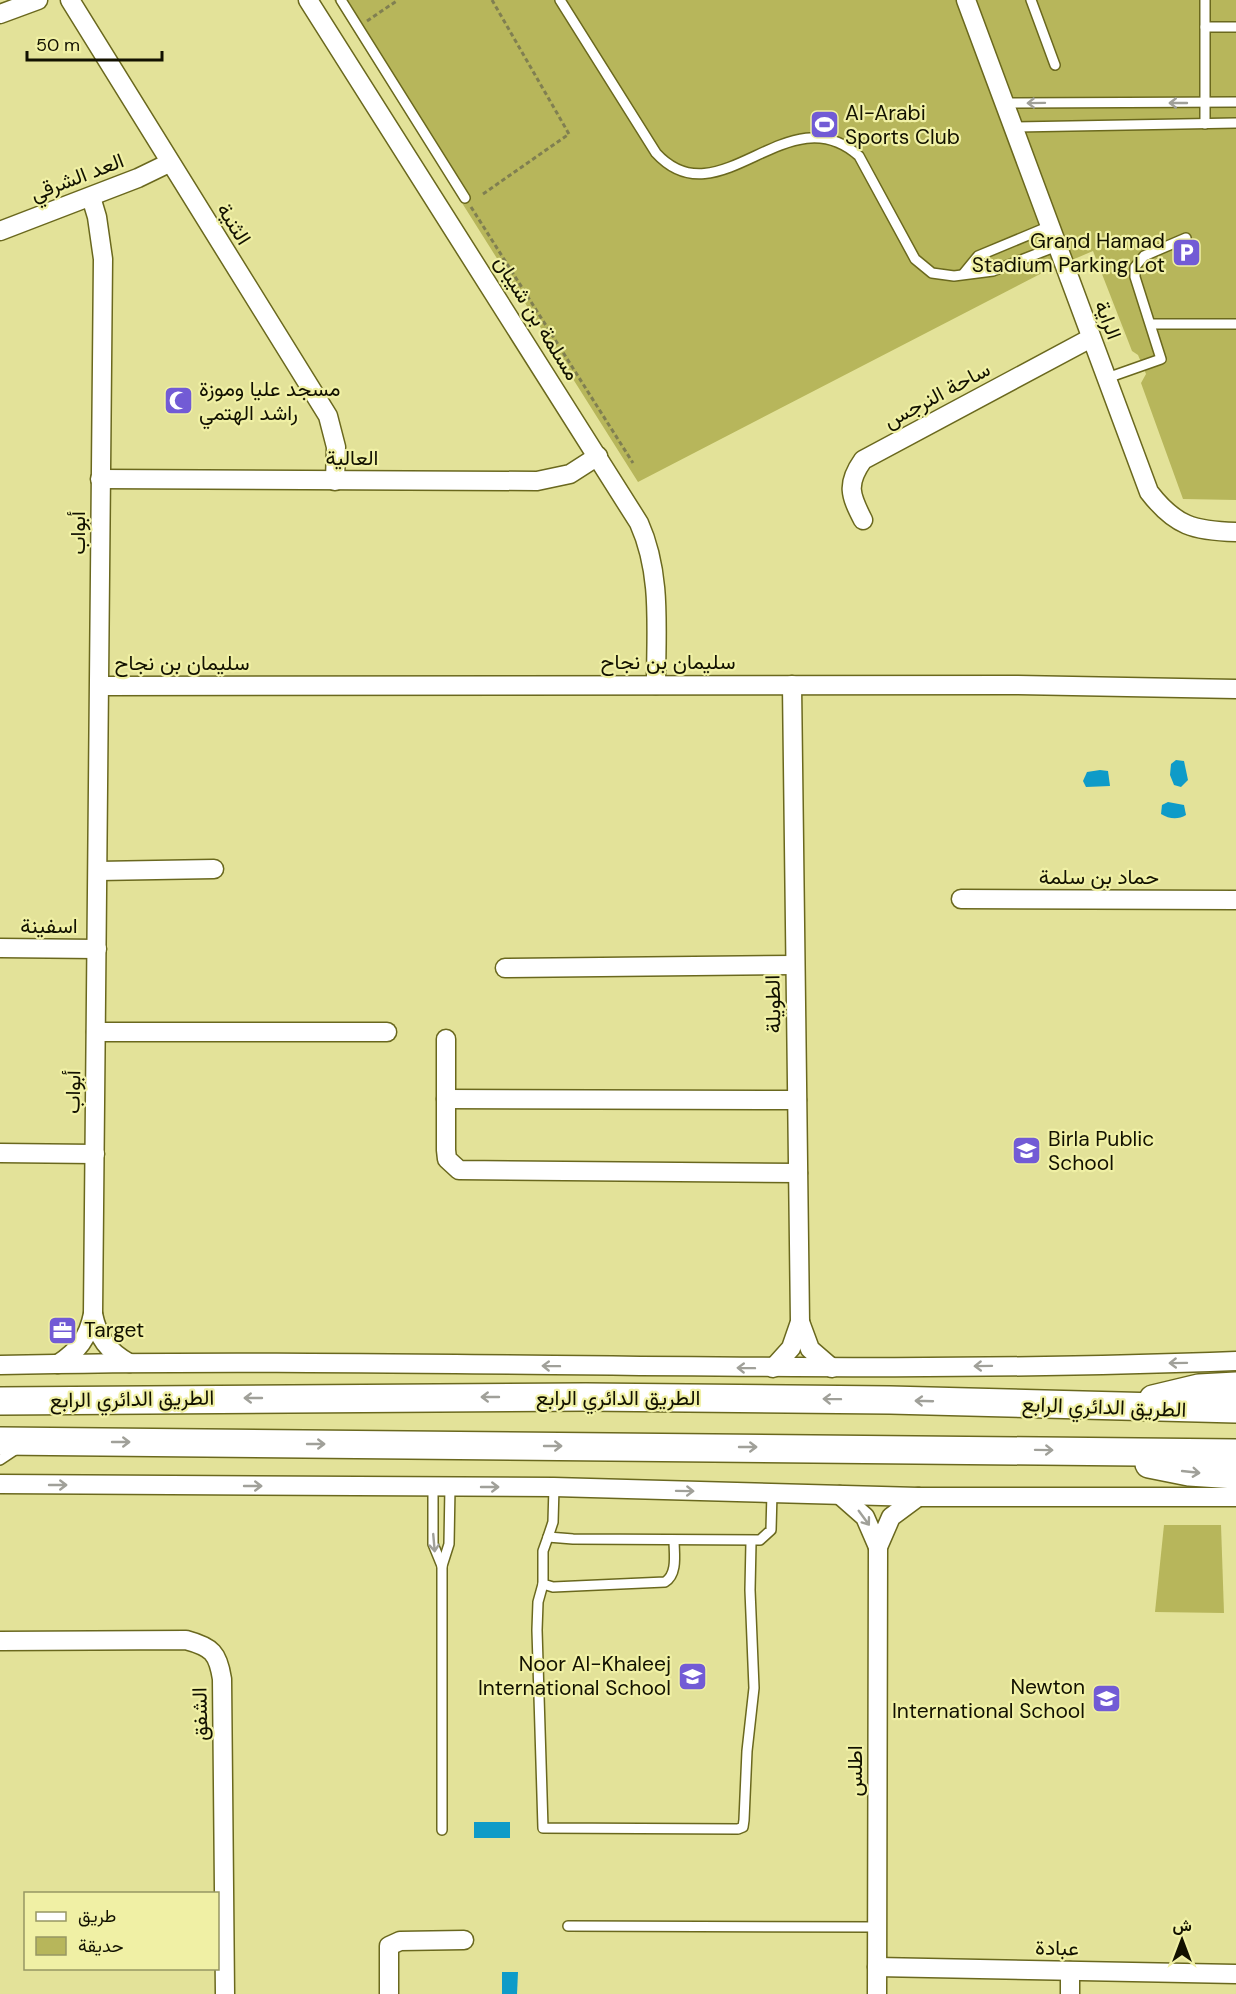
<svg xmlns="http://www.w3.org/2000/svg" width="1236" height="1994" font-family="'DM Sans',Vazirmatn,sans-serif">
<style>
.green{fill:#b7b65b}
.water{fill:#0e9bc8}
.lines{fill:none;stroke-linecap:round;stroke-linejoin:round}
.lane-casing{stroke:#6a681e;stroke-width:12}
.street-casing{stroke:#6a681e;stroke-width:21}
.primary-casing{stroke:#6a681e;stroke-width:30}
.path{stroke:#807f51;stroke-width:3;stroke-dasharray:4.5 3;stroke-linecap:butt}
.lane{stroke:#fff;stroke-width:9}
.street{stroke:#fff;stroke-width:18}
.primary{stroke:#fff;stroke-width:27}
.oneway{stroke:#a0a099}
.labels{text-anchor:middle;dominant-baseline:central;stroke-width:4.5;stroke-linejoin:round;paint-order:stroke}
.poi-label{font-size:21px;fill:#121100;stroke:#f0f0a5;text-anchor:start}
.street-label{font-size:21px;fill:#121100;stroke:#f0f0a5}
</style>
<rect width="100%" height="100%" fill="#e3e299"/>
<g class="green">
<polygon points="334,0 1236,0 1236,500 1183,499 1141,383 1146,374 1138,355 1132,351 1093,251 1044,272 638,482"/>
<polygon points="1164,1525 1221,1525 1224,1613 1155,1612"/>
</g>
<g class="water">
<polygon points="1176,760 1184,761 1188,780 1181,787 1174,785 1170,775 1171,764"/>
<polygon points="1100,770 1108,771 1110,786 1086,787 1083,781 1087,772"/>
<path d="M1168 802 1184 805 1186 815C1178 820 1169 819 1161 814L1162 805Z"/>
<rect x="474" y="1822" width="36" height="16"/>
<polygon points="502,1972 518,1972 517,1994 502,1994"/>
</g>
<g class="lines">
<defs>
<g id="lane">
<polyline points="341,0 465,198"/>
<path d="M560 0 656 153C719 222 788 92 859 156L915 259 932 273 954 276 993 271 1057 246"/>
<polyline points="1031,0 1055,65"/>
<polyline points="1205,0 1205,124"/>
<polyline points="1205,27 1236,27"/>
<polyline points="1005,103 1236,102"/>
<polyline points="1013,127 1236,123"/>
<polyline points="964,273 978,256 1050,226"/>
<polyline points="1151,324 1236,324"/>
<polyline points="1107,378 1161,359 1135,277 1135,267 1144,256 1186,238"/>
<polyline points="0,1460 18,1448"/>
<polyline points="433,1487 433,1544 442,1566"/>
<polyline points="554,1487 553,1522 548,1537 573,1539 760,1540 771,1530 772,1493"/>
<path d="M548 1537 543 1551V1584L553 1587 665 1582C678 1574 674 1553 674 1540"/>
<polyline points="543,1584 538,1602 537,1630 543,1828 738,1829 743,1827 744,1820 747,1751 754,1688 750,1590 751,1542"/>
<polyline points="442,1830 442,1566 449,1544 450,1487"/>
<polyline points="568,1926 877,1927"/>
</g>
<g id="street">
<polyline points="70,0 328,416 336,447 335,481"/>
<path d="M308 0 639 523C662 574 656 629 656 685"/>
<path d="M966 0 1149 492C1175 526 1194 531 1236 532"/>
<polyline points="0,14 38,0"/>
<polyline points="0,231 138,178 169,163"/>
<polyline points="100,479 537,481 570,474 598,456"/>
<path d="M863 520C850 495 846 484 863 460L1091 338"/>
<polyline points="100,686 1018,685 1236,689"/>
<polyline points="98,871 214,869"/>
<polyline points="961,899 1236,900"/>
<polyline points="0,948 97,949"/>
<polyline points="505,968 795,965"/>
<polyline points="96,1032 387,1032"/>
<polyline points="446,1039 446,1150 447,1159 459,1170 798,1173"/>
<polyline points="446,1099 797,1100"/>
<polyline points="0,1153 95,1154"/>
<path d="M93 1314C98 1338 108 1351 129 1363"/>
<polyline points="800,1322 810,1349 832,1368"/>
<path d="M58 1364C78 1351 88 1338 93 1314L103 259 97 217 91 197"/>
<path d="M0 1365C412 1356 824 1377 1236 1361"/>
<polyline points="773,1368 791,1348 800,1322 792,685"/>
<polyline points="0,1484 554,1487 918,1497 1236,1497"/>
<polyline points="840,1495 865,1517 878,1547"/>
<path d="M0 1641 186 1640C212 1647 218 1653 222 1679L225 1994"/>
<polyline points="877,1967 1236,1974"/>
<polyline points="389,1994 389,1946 400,1941 464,1940"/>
<polyline points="877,1994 878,1547 891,1517 918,1497"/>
<polyline points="1070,1994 1070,1971"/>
</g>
<g id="primary">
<polyline points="1153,1399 1199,1388 1236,1386"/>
<polyline points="0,1401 586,1397 890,1400 1236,1409"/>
<polyline points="0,1441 1236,1453"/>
<polyline points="1149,1464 1189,1472 1236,1475"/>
</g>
</defs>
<use href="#lane" class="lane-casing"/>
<use href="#street" class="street-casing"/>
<use href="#primary" class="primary-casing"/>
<g class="path">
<polyline points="367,21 398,0"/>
<polyline points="483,194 569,134 492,0"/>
<polyline points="471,207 633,463"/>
</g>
<use href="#lane" class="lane"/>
<use href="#street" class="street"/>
<use href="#primary" class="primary"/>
</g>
<defs><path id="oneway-shaft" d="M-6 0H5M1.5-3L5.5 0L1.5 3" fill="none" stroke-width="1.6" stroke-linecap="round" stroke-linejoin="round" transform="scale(1.5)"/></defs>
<g class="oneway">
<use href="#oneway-shaft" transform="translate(1036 103) rotate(179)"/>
<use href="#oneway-shaft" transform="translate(1178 103) rotate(-180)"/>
<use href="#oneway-shaft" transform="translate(1178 1363) rotate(179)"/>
<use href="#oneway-shaft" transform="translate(551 1366) rotate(-179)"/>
<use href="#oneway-shaft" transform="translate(983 1366) rotate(179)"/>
<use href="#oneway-shaft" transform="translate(746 1368) rotate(-179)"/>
<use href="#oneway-shaft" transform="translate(490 1397) rotate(180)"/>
<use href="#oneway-shaft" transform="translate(253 1398) rotate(180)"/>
<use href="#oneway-shaft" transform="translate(832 1399) rotate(-179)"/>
<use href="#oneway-shaft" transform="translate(924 1401) rotate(-178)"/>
<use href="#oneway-shaft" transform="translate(121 1442)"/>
<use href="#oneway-shaft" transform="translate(316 1444)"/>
<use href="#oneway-shaft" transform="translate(553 1446)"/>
<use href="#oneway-shaft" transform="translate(748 1447)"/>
<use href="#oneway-shaft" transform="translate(1044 1450) rotate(1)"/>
<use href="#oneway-shaft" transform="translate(1191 1472) rotate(6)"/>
<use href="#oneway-shaft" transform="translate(58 1485)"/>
<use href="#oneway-shaft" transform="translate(253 1486)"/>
<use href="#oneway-shaft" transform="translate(490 1487)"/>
<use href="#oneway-shaft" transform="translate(685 1491) rotate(1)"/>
<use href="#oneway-shaft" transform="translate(864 1518) rotate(54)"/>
<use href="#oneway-shaft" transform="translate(434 1543) rotate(85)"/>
</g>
<defs>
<symbol id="stadium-square" viewBox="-11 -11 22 22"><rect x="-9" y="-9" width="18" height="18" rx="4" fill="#725bd5" stroke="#f0f0a5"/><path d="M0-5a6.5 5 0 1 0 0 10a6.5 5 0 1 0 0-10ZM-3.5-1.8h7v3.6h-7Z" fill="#fff"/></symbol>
<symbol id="parking-square" viewBox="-11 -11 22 22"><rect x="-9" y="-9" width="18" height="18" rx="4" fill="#725bd5" stroke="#f0f0a5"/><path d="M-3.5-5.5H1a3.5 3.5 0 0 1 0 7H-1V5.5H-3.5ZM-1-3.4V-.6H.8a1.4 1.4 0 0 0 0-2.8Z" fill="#fff"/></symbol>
<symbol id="mosque-square" viewBox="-11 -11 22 22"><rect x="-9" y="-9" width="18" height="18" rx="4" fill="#725bd5" stroke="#f0f0a5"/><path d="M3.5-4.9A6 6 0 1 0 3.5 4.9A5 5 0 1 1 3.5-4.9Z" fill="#fff"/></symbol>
<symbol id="school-square" viewBox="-11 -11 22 22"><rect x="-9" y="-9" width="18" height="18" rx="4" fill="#725bd5" stroke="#f0f0a5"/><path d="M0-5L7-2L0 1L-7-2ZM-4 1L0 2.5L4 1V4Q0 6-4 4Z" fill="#fff"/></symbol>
<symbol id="office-square" viewBox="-11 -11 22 22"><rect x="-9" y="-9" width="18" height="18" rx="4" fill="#725bd5" stroke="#f0f0a5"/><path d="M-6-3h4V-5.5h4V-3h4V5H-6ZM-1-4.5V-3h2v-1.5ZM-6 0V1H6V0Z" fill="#fff"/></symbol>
</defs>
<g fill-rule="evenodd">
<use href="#stadium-square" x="808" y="108" width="33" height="33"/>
<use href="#parking-square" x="1170" y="236" width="33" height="33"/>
<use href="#mosque-square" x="162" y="384" width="33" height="33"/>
<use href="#school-square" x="1010" y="1134" width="33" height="33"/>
<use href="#office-square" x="46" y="1314" width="33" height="33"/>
<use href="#school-square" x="676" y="1660" width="33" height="33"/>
<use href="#school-square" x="1090" y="1682" width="33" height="33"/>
</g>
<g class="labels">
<g class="poi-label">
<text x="845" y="113">Al-Arabi<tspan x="845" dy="24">Sports Club</tspan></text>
<text x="1165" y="241" text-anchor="end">Grand Hamad<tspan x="1165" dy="24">Stadium Parking Lot</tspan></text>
<text x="199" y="389">مسجد عليا وموزة<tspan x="199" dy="24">راشد الهتمي</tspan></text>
<text x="1048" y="1139">Birla Public<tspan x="1048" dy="24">School</tspan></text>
<text x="84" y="1330">Target</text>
<text x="671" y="1664" text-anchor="end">Noor Al-Khaleej<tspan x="671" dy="24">International School</tspan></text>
<text x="1085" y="1687" text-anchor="end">Newton<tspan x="1085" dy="24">International School</tspan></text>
</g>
<g class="street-label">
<text transform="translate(77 177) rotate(-21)">العد الشرقي</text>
<text transform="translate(234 224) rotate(58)">الثنية</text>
<text transform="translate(537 318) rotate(58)">مسلمة بن شيبان</text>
<text transform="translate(1108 320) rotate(69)">الراية</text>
<text transform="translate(937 395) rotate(-28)">ساحة النرجس</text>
<text x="352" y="458">العالية</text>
<text transform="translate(78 533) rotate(-90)">أبواب</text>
<text x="668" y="662">سليمان بن نجاح</text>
<text x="182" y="663">سليمان بن نجاح</text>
<text x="1099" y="877">حماد بن سلمة</text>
<text x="49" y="926">اسفينة</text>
<text transform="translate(773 1004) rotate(-91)">الطويلة</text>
<text transform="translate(73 1092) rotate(-89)">أبواب</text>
<text x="618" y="1398">الطريق الدائري الرابع</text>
<text transform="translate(132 1399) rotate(-1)">الطريق الدائري الرابع</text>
<text transform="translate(1104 1407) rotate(2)">الطريق الدائري الرابع</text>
<text transform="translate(200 1714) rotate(-91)">الشفق</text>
<text transform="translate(855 1771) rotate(-90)">اطلس</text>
<text transform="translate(1057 1948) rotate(1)">عبادة</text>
</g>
</g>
<rect x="24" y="1892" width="195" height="78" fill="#f0f0a5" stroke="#979763" stroke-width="1.5"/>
<rect x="36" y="1912" width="30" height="9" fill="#ffffff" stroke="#979763" stroke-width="1.5"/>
<text x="78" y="1922" font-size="18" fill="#121100">طريق</text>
<rect x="36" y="1937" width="30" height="18" fill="#b7b65b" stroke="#979763" stroke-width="1.5"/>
<text x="78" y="1952" font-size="18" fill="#121100">حديقة</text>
<g transform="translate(1182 1940)" stroke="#f0f0a5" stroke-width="4.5" paint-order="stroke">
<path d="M0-4.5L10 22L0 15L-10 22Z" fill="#121100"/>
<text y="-9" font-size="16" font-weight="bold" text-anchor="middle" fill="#121100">ش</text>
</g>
<path d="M27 51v9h135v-9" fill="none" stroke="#121100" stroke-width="3"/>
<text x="36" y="51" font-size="18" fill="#121100" stroke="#f0f0a5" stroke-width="4.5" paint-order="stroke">50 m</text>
</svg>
